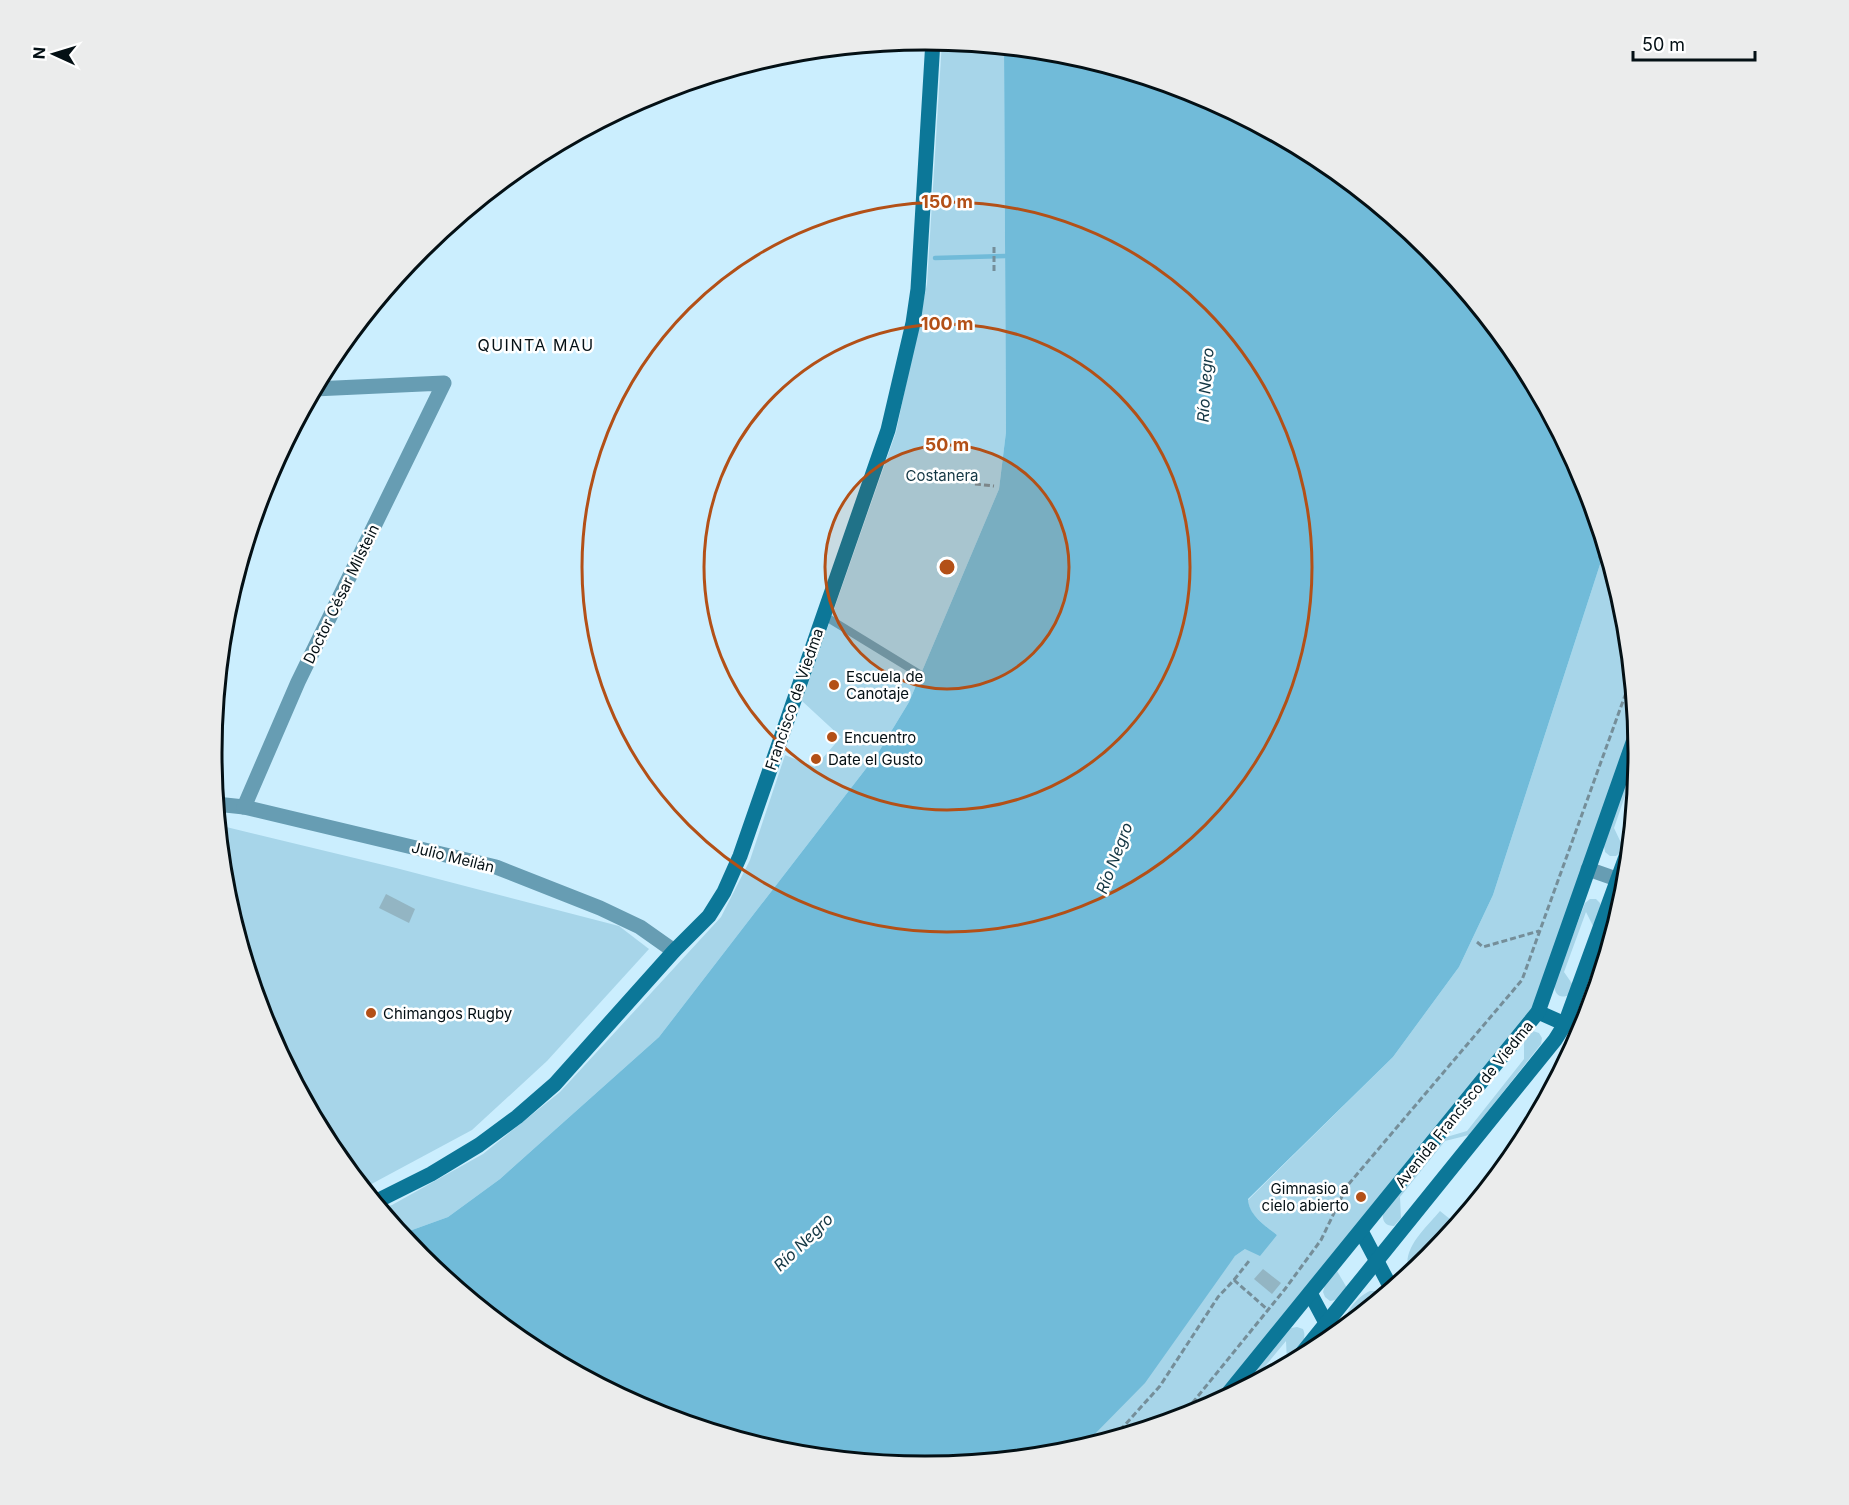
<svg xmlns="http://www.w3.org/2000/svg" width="1849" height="1505" font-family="Inter,sans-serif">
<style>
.green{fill:#a7d5e9}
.water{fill:#71bbd9}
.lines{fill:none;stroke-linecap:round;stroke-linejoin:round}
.stream{stroke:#71bbd9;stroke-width:4.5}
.building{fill:#93b5c3}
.path{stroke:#758e99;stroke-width:3;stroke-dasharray:6 3;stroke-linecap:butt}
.lane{stroke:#679db3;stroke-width:8}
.street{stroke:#679db3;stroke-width:15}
.secondary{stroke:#0c7798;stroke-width:15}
.ring{fill:none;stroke:#b35017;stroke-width:3}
.poi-dot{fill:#b35017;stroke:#fff;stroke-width:2}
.labels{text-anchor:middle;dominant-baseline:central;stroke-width:5;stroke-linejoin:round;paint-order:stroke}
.park-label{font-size:15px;fill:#143744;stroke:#fff}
.street-label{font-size:15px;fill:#041015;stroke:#fff}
.poi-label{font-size:15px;fill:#041015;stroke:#fff;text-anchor:start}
.neighbourhood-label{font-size:16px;letter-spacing:1.5px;fill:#041015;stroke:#fff}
.water-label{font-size:16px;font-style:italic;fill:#143744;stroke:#fff}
.rim{fill:none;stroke:#041015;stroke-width:3}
.centre{fill:#b35017;stroke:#fff;stroke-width:3}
.ring-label{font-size:18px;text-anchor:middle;font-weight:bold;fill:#b35017;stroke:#fff;stroke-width:5;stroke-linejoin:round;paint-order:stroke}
</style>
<rect width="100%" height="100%" fill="#cbeefe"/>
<g class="green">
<polygon points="942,41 1004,47 1006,432 999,489 909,702 878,753 659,1037 500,1179 448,1217 401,1234 380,1209 392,1205 483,1154 560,1092 721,917 750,860 785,755 815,767 841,737 802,701 896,432 927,284"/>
<path d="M1605 549 1624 614 1635 719 1532 1009 1211 1405 1197 1412 1063 1452 1235 1256 1245 1249 1277 1235C1265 1225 1249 1216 1248 1200L1393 1057 1459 967 1493 895Z"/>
<polygon points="1638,748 1637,761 1614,828 1623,847 1621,852 1616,856 1610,856 1605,852 1604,846"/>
<polygon points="218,825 396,868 619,926 649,949 547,1061 472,1130 364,1188 331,1149 265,1025 225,891"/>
<path d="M1590 899H1596L1600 903 1601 910 1594 928 1586 912 1564 972 1573 985 1569 995C1560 999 1555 995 1554 985L1585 903Z"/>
<path d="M1533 1031 1539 1033 1542 1038 1541 1044 1469 1135 1445 1141 1400 1197 1401 1218 1394 1226C1385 1226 1382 1221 1383 1213L1443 1138 1467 1131 1524 1059V1038L1528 1033Z"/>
<path d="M1440 1211 1456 1224 1429 1257 1410 1273C1399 1250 1427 1227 1440 1211Z"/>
<polygon points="1337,1271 1347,1288 1336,1300 1330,1301 1325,1297 1323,1292 1325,1285"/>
<path d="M1370 1291H1376L1381 1296 1344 1327C1343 1313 1358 1296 1370 1291Z"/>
<path d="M1297 1327 1303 1329C1309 1342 1295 1352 1287 1362L1286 1341 1252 1382 1242 1388 1291 1328Z"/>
</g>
<path class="water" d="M1004 47 1064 53 1198 93 1321 159 1429 248 1518 356 1584 480 1605 549 1493 895 1459 967 1393 1057 1248 1199C1249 1216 1265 1225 1277 1235L1260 1256 1245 1249 1235 1256 1145 1383 1082 1447 1063 1452 924 1466 785 1452 651 1412 528 1346 420 1257 401 1234 448 1217 500 1179 659 1037 878 753 909 702 999 489 1006 432Z"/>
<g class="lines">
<polyline class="stream" points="935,258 1005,256"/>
</g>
<g class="building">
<polygon points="386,894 415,909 409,923 379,908"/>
<polygon points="1263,1269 1281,1283 1272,1294 1254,1279"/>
</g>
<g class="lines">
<g class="path">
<polyline points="994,247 994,271"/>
<polyline points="975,484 994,486"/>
<polyline points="1477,942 1483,947 1539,931"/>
<polyline points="1234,1280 1249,1261"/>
<polyline points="1181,1417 1285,1289 1321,1240 1347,1186 1522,980 1631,679"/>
<polyline points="1114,1437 1160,1386 1218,1297 1234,1280 1268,1310"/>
</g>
<g class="lane">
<polyline points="1602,556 1608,558"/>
<polyline points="823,615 921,675"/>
</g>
<g class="street">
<polyline points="216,804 244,807 496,867 600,908 640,927 674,951"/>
<polyline points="244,807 298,682 444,383 314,389"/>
<polyline points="1588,869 1625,882"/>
</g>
<g class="secondary">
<polyline points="1538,1012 1565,1024"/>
<polyline points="375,1202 431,1174 479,1145 517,1117 555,1084 674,951 709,916 724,892 740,856 888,430 913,323 918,289 933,40"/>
<polyline points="1361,1231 1391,1288"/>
<polyline points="1310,1293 1333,1336"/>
<polyline points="1299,1357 1555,1040 1565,1024 1628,851"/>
<polyline points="1226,1396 1538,1012 1636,734"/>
</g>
</g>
<circle cx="947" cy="567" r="122" fill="#b35017" fill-opacity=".12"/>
<g class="ring">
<circle cx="947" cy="567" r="122"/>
<circle cx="947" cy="567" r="243"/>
<circle cx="947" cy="567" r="365"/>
</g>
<g class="poi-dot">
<circle cx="834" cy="685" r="6"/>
<circle cx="832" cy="737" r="6"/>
<circle cx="816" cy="759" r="6"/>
<circle cx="371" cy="1013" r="6"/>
<circle cx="1361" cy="1197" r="6"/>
</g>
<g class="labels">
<g class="park-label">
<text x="942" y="475">Costanera</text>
</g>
<g class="street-label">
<text transform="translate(341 594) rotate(-64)">Doctor César Milstein</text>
<text transform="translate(794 699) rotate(-71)">Francisco de Viedma</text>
<text transform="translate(453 857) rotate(14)">Julio Meilán</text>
<text transform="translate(1464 1104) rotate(-51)">Avenida Francisco de Viedma</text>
</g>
<g class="poi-label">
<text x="846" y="676">Escuela de<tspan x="846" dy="17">Canotaje</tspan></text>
<text x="844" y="737">Encuentro</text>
<text x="828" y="759">Date el Gusto</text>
<text x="383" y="1013">Chimangos Rugby</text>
<text x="1349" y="1188" text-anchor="end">Gimnasio a<tspan x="1349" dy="17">cielo abierto</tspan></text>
</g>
<g class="neighbourhood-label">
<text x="536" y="345">QUINTA MAU</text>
</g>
<g class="water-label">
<text transform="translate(1205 385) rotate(-86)">Río Negro</text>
<text transform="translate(1114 858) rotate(-69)">Río Negro</text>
<text transform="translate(803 1242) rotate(-44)">Río Negro</text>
</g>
</g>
<path d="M0 0H1849V1505H0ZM222 753a703 703 0 1 1 1406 0a703 703 0 1 1-1406 0Z" fill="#ebecec" fill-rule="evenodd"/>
<path class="rim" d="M222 753a703 703 0 1 1 1406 0a703 703 0 1 1-1406 0Z"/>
<circle cx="947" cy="567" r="9" class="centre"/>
<g class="ring-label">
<text x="947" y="208">150 m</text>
<text x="947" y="330">100 m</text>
<text x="947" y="451">50 m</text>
</g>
<g transform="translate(54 54) rotate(274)" stroke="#ffffff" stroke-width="4.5" paint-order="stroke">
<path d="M0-4.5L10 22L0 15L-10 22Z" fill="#041015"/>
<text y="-9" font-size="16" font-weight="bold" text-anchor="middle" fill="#041015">N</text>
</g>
<path d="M1633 51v9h122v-9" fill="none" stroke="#041015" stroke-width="3"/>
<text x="1642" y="51" font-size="18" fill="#041015" stroke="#ffffff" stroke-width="4.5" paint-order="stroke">50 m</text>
</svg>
